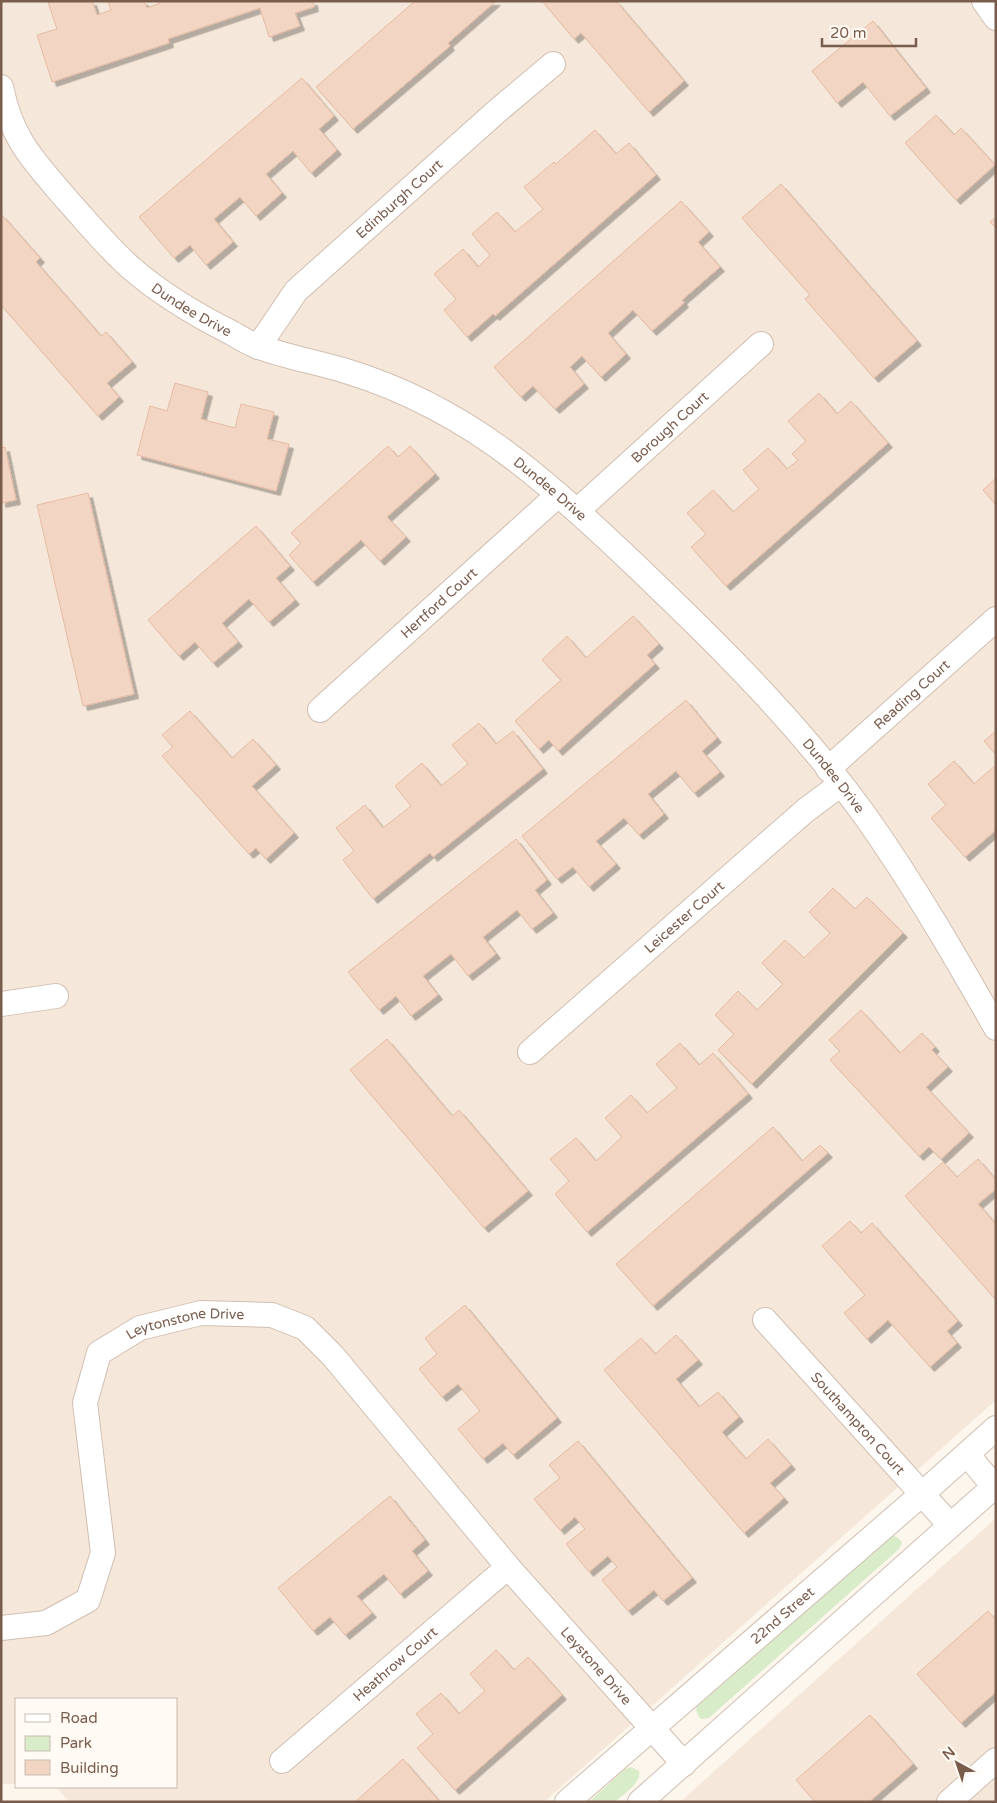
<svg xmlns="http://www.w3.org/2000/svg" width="997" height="1803" font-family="'Varela Round',sans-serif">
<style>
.residential{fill:#f5e8da}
.green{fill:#d8ecc9}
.building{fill:#f3d5c3;stroke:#e6bba3;filter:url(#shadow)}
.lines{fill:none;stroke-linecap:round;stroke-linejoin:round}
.minor-casing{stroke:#d1beb0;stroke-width:26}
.minor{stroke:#fff;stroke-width:24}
.labels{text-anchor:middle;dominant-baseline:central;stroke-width:5;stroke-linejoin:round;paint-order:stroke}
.street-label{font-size:14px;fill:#7a5c4d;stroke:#fffaf3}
</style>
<defs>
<filter id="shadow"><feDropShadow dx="4.5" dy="4.5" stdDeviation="0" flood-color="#0004"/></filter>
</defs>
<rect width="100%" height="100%" fill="#fdf6ec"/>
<g class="residential">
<polygon points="1,1 996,1 996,1400 544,1802 70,1802 56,1787 176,1787 176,1699 16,1699 16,1784 1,1784"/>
<polygon points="996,1518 996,1802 680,1802"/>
</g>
<g class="green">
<path d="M891 1535C896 1536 899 1538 902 1543L899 1549 709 1718 701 1719C697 1714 695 1711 697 1705Z"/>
<path d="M631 1767 639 1771C642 1783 623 1794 615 1802H589L625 1769Z"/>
</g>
<g class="building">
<polygon points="92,1 97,15 111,10 108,1 144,1 147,8 160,3 159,1 313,1 314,7 295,13 300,26 269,37 260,8 168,39 169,43 52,82 37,35 57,29 48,2"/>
<polygon points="415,1 496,1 448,43 450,46 353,129 316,87"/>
<polygon points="542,1 616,1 684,81 649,112 581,33 574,39"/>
<polygon points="873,21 926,88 890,116 863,82 837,103 812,71"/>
<polygon points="302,78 334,116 319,129 337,150 311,173 293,151 266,174 282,193 256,216 240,197 214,219 233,242 206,265 190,245 174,258 139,217"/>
<polygon points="936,115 954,135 961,128 995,165 956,200 905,143"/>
<polygon points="595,130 616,154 629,143 656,175 495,316 493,314 467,337 444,310 456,299 434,274 463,249 478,267 490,255 472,234 497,212 515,232 543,209 524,187 554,162 556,164"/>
<polygon points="781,184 917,341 874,378 805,299 810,295 742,218"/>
<polygon points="681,201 709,232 698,242 720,267 682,300 684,303 652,331 633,310 608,333 626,354 601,377 582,356 570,367 584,384 555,409 533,386 521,397 494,367"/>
<polygon points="1,214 40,258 36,262 101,336 106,332 132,362 107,383 119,397 98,416 1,305"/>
<polygon points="996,217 996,228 990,222"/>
<polygon points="175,383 208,392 201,419 235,428 241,404 274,412 267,439 289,444 276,491 137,455 150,406 167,411"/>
<polygon points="819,393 837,414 851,401 888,443 726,586 691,547 706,534 687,513 713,490 733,512 759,489 743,470 768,448 787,469 798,460 792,454 806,441 788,421"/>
<polygon points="388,446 398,457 410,446 435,474 387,517 406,537 380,561 361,540 313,582 289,555 301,543 291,533"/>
<polygon points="5,447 16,500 1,503 1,448"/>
<polygon points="996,478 996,505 983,490"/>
<polygon points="88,493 134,694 83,706 37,505"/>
<polygon points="256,526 290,566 276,578 295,600 269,622 249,599 222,623 238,642 213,663 195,642 179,656 148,620"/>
<polygon points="633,616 659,644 647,655 655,664 558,751 549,740 539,749 515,721 561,680 542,660 567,636 586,658"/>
<polygon points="686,700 717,738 702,751 720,772 694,793 676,771 648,794 664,814 639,835 624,818 596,841 616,864 589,887 573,867 557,879 522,836"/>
<polygon points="190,711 232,758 253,739 276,765 252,786 294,833 266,859 256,848 249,854 162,756 173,747 162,735"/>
<polygon points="479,723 496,744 513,731 543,769 433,857 430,853 373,899 343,860 354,851 336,828 365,805 383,828 411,806 395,786 422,763 441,786 468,764 452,745"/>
<polygon points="996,731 996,755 984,741"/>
<polygon points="954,761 974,784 996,765 996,830 965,857 931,818 946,805 928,784"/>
<polygon points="516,839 547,880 535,890 553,913 532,929 517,910 483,937 496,954 468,976 451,954 423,976 438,995 411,1016 396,996 379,1010 348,972"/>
<polygon points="833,888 855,909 867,897 903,933 752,1084 718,1050 734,1034 715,1015 738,991 757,1010 783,984 762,963 785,940 804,958 830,933 809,912"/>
<polygon points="861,1010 900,1053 922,1033 935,1047 932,1050 948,1067 926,1087 969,1133 941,1159 929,1147 919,1156 830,1060 840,1051 829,1040"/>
<polygon points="387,1039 452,1116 459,1110 528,1191 484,1228 350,1070"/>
<polygon points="680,1043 699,1065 713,1053 748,1094 587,1232 555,1194 569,1181 550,1159 576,1138 596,1161 622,1137 605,1118 631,1095 647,1113 677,1088 656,1064"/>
<polygon points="773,1127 802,1161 820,1145 828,1153 653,1306 616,1264"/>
<polygon points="978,1159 996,1180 996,1189 978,1204 996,1224 996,1300 905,1196 943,1162 957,1177"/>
<polygon points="850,1221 861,1233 872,1223 958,1321 947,1331 957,1343 930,1367 888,1320 867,1339 844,1313 865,1295 822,1246"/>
<polygon points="465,1305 557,1418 513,1455 503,1443 483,1459 458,1429 480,1411 458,1384 442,1397 419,1369 437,1354 425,1338"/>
<polygon points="676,1335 698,1360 676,1379 699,1407 718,1392 739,1417 722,1432 746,1459 768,1439 791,1465 770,1483 784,1498 744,1533 604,1370 641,1338 655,1354"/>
<polygon points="578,1441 692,1578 663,1601 654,1590 628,1611 602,1580 617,1567 608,1556 589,1572 566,1544 585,1529 575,1517 560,1530 534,1499 560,1478 549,1465"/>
<polygon points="390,1496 425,1540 412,1551 428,1571 400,1594 384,1574 357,1596 372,1613 345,1635 330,1617 313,1631 278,1588"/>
<polygon points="988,1611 996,1620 996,1692 961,1723 917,1674"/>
<polygon points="496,1650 514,1670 528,1657 562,1695 455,1790 417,1748 433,1734 416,1714 441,1693 459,1714 485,1691 470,1674"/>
<polygon points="870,1715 913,1764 869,1802 815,1802 796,1780"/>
<polygon points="403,1759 440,1802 355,1802"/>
</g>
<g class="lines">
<defs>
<g id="minor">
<polyline points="984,1 996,18"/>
<path id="s1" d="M1 87C12 141 34 161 68 201 89 224 108 248 131 268 162 295 196 315 232 333 240 338 249 343 257 346 285 357 317 362 346 371 415 392 476 427 531 472 577 509 620 550 662 591 735 661 807 735 866 817 914 885 955 956 996 1028"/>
<path id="s2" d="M258 347 296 291 496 112 553 64"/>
<path id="s3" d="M577 511 761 344"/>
<path id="s4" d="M320 710 558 495"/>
<path id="s5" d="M828 769 996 619"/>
<polyline points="1,1004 56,996"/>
<path id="s6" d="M530 1052 806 810 841 784"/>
<path id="s7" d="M765 1320 950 1525"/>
<polyline points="967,1454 996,1489"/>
<path id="s8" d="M1 1628 46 1623 88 1600 103 1553 85 1403 99 1353 140 1328 201 1313 272 1315 305 1328 333 1356 508 1567 684 1764"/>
<path id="s9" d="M282 1761 508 1567"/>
<path id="s10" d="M567 1802 922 1494 996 1428"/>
<polyline points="640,1802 996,1485"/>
<polyline points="949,1802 996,1760"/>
</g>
</defs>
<use href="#minor" class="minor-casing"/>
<use href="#minor" class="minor"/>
</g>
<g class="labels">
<g class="street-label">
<text stroke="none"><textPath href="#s2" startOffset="206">Edinburgh Court</textPath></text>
<text stroke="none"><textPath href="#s1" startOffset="300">Dundee Drive</textPath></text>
<text stroke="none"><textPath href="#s3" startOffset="125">Borough Court</textPath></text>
<text stroke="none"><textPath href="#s1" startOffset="705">Dundee Drive</textPath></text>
<text stroke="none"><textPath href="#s4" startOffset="160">Hertford Court</textPath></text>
<text stroke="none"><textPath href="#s5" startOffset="112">Reading Court</textPath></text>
<text stroke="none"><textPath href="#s1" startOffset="1109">Dundee Drive</textPath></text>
<text stroke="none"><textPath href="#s6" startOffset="205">Leicester Court</textPath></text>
<text stroke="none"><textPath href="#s8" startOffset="439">Leytonstone Drive</textPath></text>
<text stroke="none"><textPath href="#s7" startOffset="139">Southampton Court</textPath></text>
<text stroke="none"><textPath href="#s10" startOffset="285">22nd Street</textPath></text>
<text stroke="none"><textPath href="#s9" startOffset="149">Heathrow Court</textPath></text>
<text stroke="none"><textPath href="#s8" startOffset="1009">Leystone Drive</textPath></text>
</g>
</g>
<rect width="997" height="1803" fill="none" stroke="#7a5c4d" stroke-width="5"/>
<rect x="15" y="1698" width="162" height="90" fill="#fffaf3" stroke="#cabbb1"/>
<rect x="25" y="1714" width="25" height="8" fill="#ffffff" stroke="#cabbb1"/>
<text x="60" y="1723" font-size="15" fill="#7a5c4d">Road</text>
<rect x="25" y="1736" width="25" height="15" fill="#d8ecc9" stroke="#cabbb1"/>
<text x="60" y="1748" font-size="15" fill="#7a5c4d">Park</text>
<rect x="25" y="1760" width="25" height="15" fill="#f3d5c3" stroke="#cabbb1"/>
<text x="60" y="1773" font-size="15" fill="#7a5c4d">Building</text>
<g transform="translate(957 1763) rotate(320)" stroke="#fffaf3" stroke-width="4" paint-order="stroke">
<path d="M0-4L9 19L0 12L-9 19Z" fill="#7a5c4d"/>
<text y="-8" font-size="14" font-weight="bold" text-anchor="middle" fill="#7a5c4d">N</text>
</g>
<path d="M822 38v8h94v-8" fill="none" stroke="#7a5c4d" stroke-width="2.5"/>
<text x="830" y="38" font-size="15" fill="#7a5c4d" stroke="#fffaf3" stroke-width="4" paint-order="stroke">20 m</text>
</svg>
